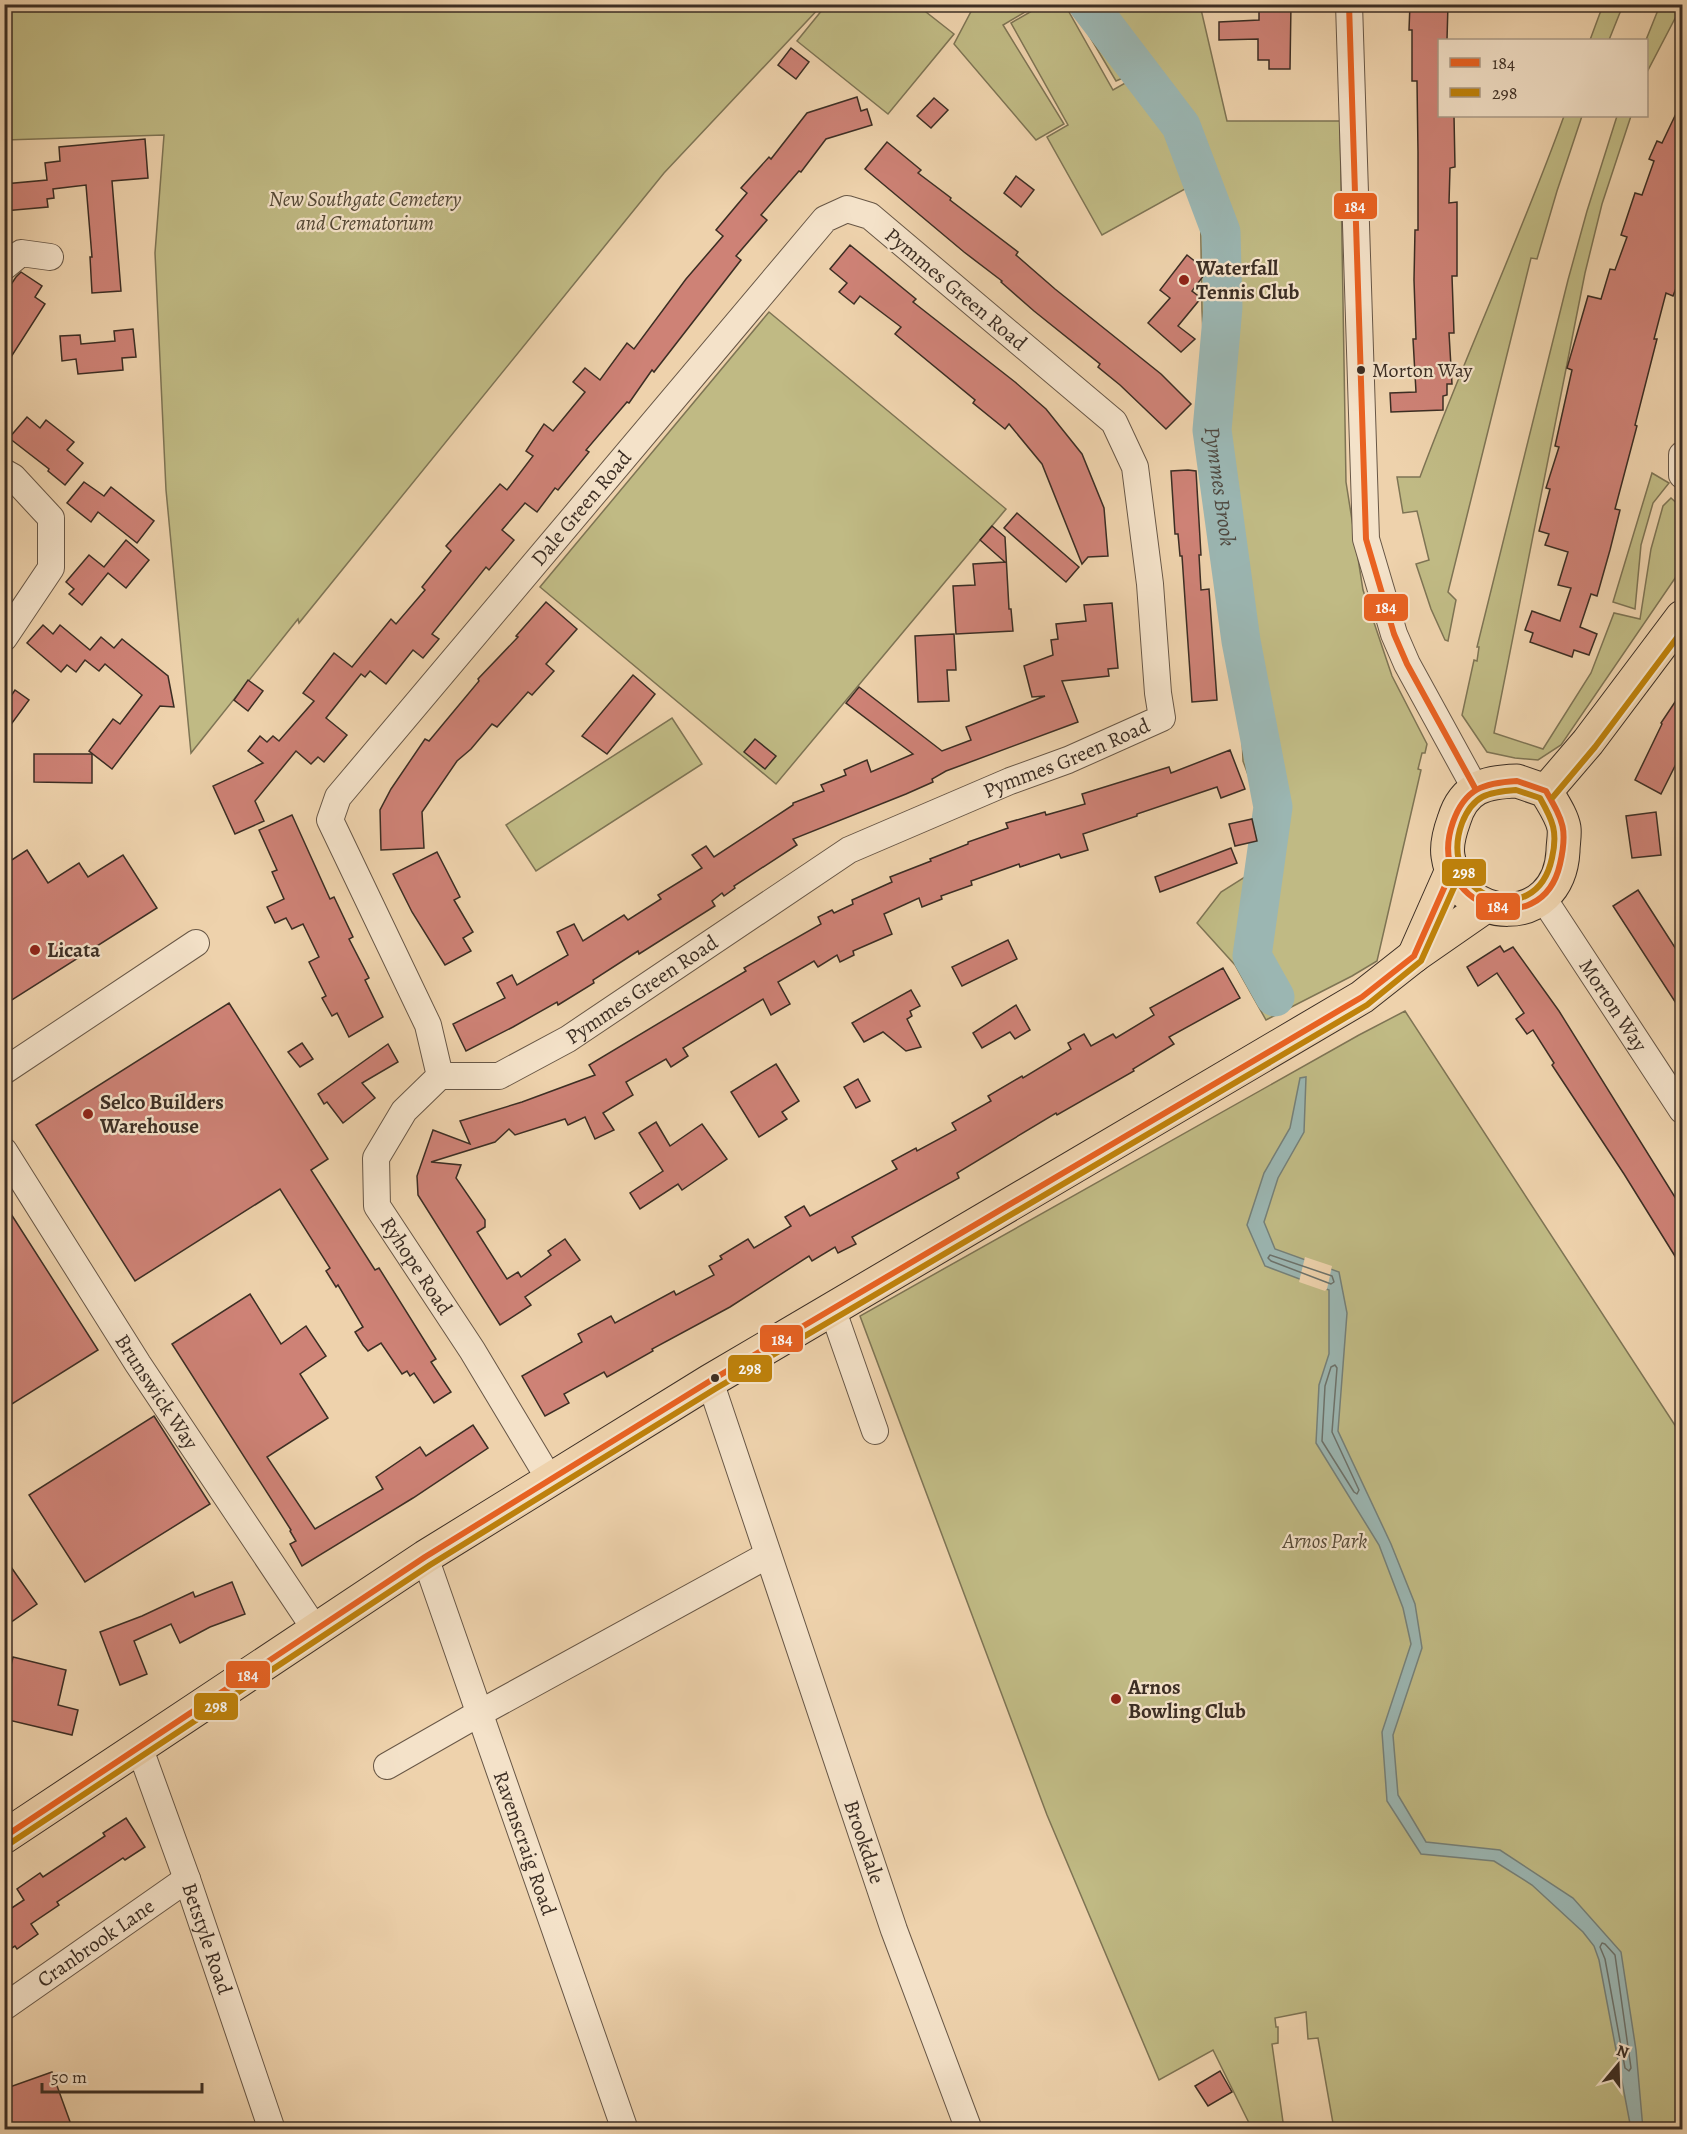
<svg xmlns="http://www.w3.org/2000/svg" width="1687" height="2134" font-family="Alegreya,serif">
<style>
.green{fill:#c0ba84;stroke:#7e7454;stroke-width:1.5}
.water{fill:#9bb6b2;stroke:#758079;stroke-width:1.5}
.pier{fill:#eed2ac}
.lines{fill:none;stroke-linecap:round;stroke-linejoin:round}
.shore{stroke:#6c726b;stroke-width:1.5}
.river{stroke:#9bb6b2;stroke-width:39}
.building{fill:#ce8276;stroke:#3c2e24;stroke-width:1.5}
.minor-casing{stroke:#685746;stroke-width:28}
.major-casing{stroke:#3c2e24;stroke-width:35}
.minor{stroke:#f4e2c9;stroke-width:26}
.major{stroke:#eed2ac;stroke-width:33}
.bus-1-casing{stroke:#f4e2c9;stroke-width:10}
.bus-2-casing{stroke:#f4e2c9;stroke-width:10}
.bus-1{stroke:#e96222;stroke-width:6}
.bus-2{stroke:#bf820b;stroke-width:6}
.poi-dot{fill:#8f2418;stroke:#f4e2c9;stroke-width:2}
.bus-dot{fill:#3c2e24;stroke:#f4e2c9;stroke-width:2}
.labels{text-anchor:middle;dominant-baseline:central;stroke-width:4.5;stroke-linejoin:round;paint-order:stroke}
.bus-label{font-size:20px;fill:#3c2e24;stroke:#f4e2c9;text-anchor:start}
.park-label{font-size:21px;font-style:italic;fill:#564a37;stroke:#f4e2c9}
.poi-label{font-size:21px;font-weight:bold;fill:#3c2e24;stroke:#f4e2c9;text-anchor:start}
.street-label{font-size:21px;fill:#3c2e24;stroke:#f4e2c9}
.water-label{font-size:22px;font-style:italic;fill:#4f4940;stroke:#f4e2c9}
.line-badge{stroke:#f4e2c9;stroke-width:2}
.badge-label{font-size:16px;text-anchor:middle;font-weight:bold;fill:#fff}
</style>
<rect width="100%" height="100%" fill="#eed2ac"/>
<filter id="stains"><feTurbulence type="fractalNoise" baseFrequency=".00333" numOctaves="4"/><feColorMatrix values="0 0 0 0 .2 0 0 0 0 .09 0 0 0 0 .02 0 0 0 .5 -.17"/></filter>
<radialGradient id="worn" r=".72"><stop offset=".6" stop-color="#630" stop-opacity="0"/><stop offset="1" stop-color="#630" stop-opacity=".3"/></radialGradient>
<g class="green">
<polygon points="827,4 917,5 954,34 888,114 797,41"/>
<polygon points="975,4 1037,5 1003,25 1064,124 1036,140 954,44"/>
<polygon points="1044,4 1065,5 1113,90 1134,78 1194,184 1102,235 1047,137 1068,125 1011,23"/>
<polygon points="4,5 822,5 664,173 299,623 298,619 191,753 166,490 155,253 164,135 5,140"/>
<polygon points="1071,5 1200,5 1227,121 1340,121 1346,482 1363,590 1392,676 1427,744 1425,753 1422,753 1418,769 1421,770 1377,961 1352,976 1266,1020 1235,965 1197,923 1221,892 1278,856 1243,761 1240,687 1207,419 1202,311 1200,185 1139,71 1116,81"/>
<polygon points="1603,5 1623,5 1609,40 1590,40"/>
<polygon points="1660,5 1682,5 1647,72 1646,40"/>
<path d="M1564 116H1582L1557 191 1537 259 1531 258 1448 592 1456 600 1448 641 1445 640 1431 609 1416 564 1429 560 1417 511 1403 513 1397 477H1420C1465 356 1520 238 1564 116Z"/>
<polygon points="1617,116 1631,116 1602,204 1585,273 1494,733 1543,749 1591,673 1614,613 1640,619 1651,549 1663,506 1671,498 1682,508 1682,568 1561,745 1538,760 1515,758 1487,752 1462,715 1474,660 1477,661 1479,647 1477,647 1568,280 1587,211"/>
<polygon points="769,312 1006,509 776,784 540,587"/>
<polygon points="1652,473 1669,483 1653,503 1641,545 1635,609 1613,602"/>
<polygon points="672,718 702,764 536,871 506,825"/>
<polygon points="1405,1011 1682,1436 1682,2129 1334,2129 1318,2038 1308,2039 1306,2012 1275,2018 1276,2027 1278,2027 1278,2043 1272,2044 1284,2129 1252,2129 1213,2050 1159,2080 1047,1815 860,1316 1359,1035"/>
</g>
<polygon class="water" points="1306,1077 1304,1132 1278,1178 1264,1222 1275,1249 1339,1272 1347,1313 1338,1431 1391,1544 1415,1604 1422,1648 1393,1735 1398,1795 1426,1842 1500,1850 1573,1898 1621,1952 1636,2050 1643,2129 1631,2129 1599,1960 1594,1946 1583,1932 1532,1885 1494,1861 1421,1854 1387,1801 1382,1732 1411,1644 1403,1608 1379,1545 1316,1443 1319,1385 1329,1354 1329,1290 1265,1266 1247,1225 1264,1173 1290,1128 1300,1078"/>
<polygon class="pier" points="1305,1257 1332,1266 1327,1289 1325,1291 1299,1282"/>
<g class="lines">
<g class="shore">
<polygon points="1270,1255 1332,1276 1334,1282 1331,1284 1271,1261 1268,1258"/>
<polygon points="1335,1365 1337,1368 1332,1432 1359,1490 1357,1494 1354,1492 1322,1441 1325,1386 1331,1367"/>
<polygon points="1602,1943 1605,1944 1615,1955 1631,2068 1629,2071 1625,2068 1605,1959 1600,1947"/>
</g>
<path class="river" id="s1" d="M1088 4 1181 126 1221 232 1223 307 1212 430 1241 641 1273 807 1252 956 1275 997"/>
</g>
<g class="building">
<polygon points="1259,4 1291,4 1290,69 1269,69 1269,60 1258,60 1258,39 1219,40 1219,22 1259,20"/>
<polygon points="1410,4 1448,4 1447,40 1440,40 1440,116 1454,116 1455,167 1450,168 1449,203 1457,202 1457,276 1452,276 1454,333 1449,333 1452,384 1447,384 1447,395 1443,396 1443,410 1391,412 1390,393 1416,392 1413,339 1416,339 1414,280 1415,230 1418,230 1418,152 1417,81 1412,81 1412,30 1409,30"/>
<polygon points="791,48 809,62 796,79 778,65"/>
<polygon points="857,97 861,111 867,109 872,125 826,139 801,172 799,171 761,215 767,220 736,256 741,260 654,372 652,370 629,403 627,402 586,450 589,452 558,490 555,488 537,512 525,503 502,530 514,540 489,570 486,567 432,634 439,639 423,658 413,650 386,684 370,671 365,677 361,674 326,718 347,735 324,762 318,757 311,764 296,751 255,801 264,821 235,834 213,786 263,763 248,751 260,736 267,742 273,736 279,741 314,701 303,693 334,653 352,667 391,619 396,624 425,590 422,587 451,551 446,546 500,484 507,490 533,456 526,451 544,424 553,431 585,392 573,382 585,368 600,380 627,343 634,349 686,279 723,236 716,230 747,193 741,188 769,157 771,159 807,113"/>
<polygon points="934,98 948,110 931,128 917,116"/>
<polygon points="1683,99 1683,270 1673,296 1666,293 1654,339 1657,339 1635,425 1637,426 1615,509 1620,510 1610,550 1597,596 1591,594 1580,627 1597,634 1589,655 1574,650 1572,657 1530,642 1533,633 1525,630 1532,611 1560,621 1571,588 1558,585 1568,552 1545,545 1549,534 1539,531 1550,489 1546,488 1559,447 1555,446 1572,370 1567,368 1588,296 1601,299 1610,269 1615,270 1627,237 1621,235 1635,193 1642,195 1654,161 1649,159 1657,141 1662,143"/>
<polygon points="145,139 148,178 112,181 121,291 92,293 90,257 92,257 86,185 53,189 54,198 47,199 48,207 4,211 4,184 47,180 45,163 60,161 59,147"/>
<polygon points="887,142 921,170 918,173 951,198 950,200 1018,252 1016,255 1055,289 1161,374 1191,404 1166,429 1120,385 1098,367 1100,364 1034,311 1001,282 1002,281 964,252 865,169"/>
<polygon points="1016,176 1034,190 1021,207 1004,193"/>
<polygon points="850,245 916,299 913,302 1015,382 1046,409 1082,454 1104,508 1108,556 1088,557 1082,564 1042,464 1009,424 1005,429 973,403 975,400 895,334 901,327 860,296 854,304 839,292 847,283 830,269"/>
<polygon points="1187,255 1207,271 1192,291 1201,298 1178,326 1195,339 1181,352 1148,323 1170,298 1160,290"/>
<polygon points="21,272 42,286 35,297 45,304 4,368 4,295 16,277"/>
<polygon points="133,329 136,357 122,358 123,370 78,374 76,359 62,361 60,336 80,335 81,344 115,341 114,331"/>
<polygon points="27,417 40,428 46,420 74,442 67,450 83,463 65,485 48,471 49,469 9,438"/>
<polygon points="1188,470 1196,471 1201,555 1199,555 1201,590 1209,589 1217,700 1192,702 1182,556 1180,556 1178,534 1175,534 1171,471"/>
<polygon points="84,482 104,496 111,487 154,521 137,543 98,512 91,522 67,503"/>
<polygon points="1017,513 1079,567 1066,582 1004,528"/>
<polygon points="992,526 1005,537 1009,609 1011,609 1013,631 956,634 953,586 975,585 973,564 1005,562 980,540"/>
<polygon points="126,540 149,560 126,588 108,573 82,605 69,594 74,589 66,582 89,555 104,567"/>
<polygon points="546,602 577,629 546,664 554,671 532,695 528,692 497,727 492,724 471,749 457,761 422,812 424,848 381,850 380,810 391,789 425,739 429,741 479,681 478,679 518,637 516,636"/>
<polygon points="1112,603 1118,668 1108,669 1109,676 1062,681 1078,722 946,771 932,779 933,782 906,794 793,839 797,845 734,886 735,888 724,896 722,893 712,901 715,906 639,954 638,951 593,980 594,983 558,1005 557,1002 513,1027 466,1051 453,1024 505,998 497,983 512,975 517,985 568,955 557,932 574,924 583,941 624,915 628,920 661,899 658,895 702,868 692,855 706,846 714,857 793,805 793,803 824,791 821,785 846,775 844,770 867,760 871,772 913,754 846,703 859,687 942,751 971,740 966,727 1045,696 1032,697 1024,666 1053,655 1051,640 1058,639 1056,624 1086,621 1084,605"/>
<polygon points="43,625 53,634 60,625 90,650 101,637 114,648 122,639 168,676 174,707 160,706 112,769 89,751 113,719 120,724 142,695 105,664 99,671 85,660 76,672 67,665 61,672 27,643"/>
<polygon points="954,634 956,670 947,670 949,701 918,702 915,636"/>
<polygon points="633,675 655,694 607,754 582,736"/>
<polygon points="248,680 263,691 248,711 234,700"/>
<polygon points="15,690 29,700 4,734 4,706"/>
<polygon points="1683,690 1683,750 1661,794 1635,780 1662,724 1661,723"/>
<polygon points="755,739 776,756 765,769 744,752"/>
<polygon points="1230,750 1245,789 1221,798 1217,787 1137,814 1137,816 1083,834 1088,850 1061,858 1059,854 1020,867 1019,864 971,881 972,885 941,896 942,899 922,907 919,898 884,914 892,934 853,951 854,955 840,962 837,955 818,967 814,961 778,982 790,1004 771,1015 763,999 683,1048 688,1056 671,1067 666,1059 626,1082 633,1095 603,1113 614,1130 595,1139 585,1117 568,1125 565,1119 515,1135 509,1129 495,1142 431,1162 461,1165 456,1178 485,1220 485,1227 477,1232 507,1279 518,1272 521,1277 551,1255 548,1251 565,1239 580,1260 525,1297 531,1305 500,1325 418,1195 417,1176 433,1130 470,1144 460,1121 522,1102 595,1075 589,1065 746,971 744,968 821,924 818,917 832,910 834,913 853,904 852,900 892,882 890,877 931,861 930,859 968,844 968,842 1008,828 1006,823 1045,812 1046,815 1085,804 1082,794 1169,767 1171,773"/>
<polygon points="34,754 92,754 92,783 34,782"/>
<polygon points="1656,812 1661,855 1632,858 1626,816"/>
<polygon points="292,815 330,899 334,897 353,937 349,939 369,978 365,980 383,1017 349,1037 337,1013 332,1016 322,998 326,996 309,962 319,957 303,924 292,929 286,918 275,923 267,907 284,899 272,872 277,870 259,830"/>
<polygon points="1252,819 1257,841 1235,846 1229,824"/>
<polygon points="1231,848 1237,863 1160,892 1155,877"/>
<polygon points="27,850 48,883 79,863 88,877 123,855 157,908 4,1005 4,865"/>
<polygon points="437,852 460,897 454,900 473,932 463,938 471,951 445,965 412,912 393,874"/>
<polygon points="1638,890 1683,960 1683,1014 1613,906"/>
<polygon points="1008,940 1017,959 962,986 952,967"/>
<polygon points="1500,946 1504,952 1513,947 1559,1011 1683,1210 1683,1269 1624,1174 1552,1065 1554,1063 1533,1030 1527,1034 1516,1019 1524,1013 1497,973 1478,986 1467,967"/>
<polygon points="1223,968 1240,998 1169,1037 1174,1044 1133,1069 1134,1071 1057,1115 1056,1113 957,1173 959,1178 852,1237 856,1244 838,1253 835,1247 812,1261 809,1256 730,1307 652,1349 653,1351 607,1377 604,1372 564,1394 569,1403 545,1416 522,1376 582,1342 578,1334 611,1316 615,1323 674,1291 676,1295 714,1275 709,1266 722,1259 720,1256 748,1239 754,1248 791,1226 785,1217 804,1206 810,1216 897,1169 892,1161 916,1148 917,1151 956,1130 952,1123 991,1101 988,1096 1022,1076 1023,1078 1071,1049 1068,1043 1084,1034 1091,1046 1113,1034 1116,1038 1154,1015 1150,1008"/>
<polygon points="911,990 920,1006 910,1011 912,1016 907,1019 921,1047 906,1051 883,1032 864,1042 852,1023"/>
<polygon points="229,1003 328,1159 311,1170 375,1270 379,1268 436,1359 431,1362 451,1392 434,1403 414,1373 410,1376 407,1371 402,1374 381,1343 368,1351 363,1345 355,1332 363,1327 338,1285 336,1287 326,1271 330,1268 280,1189 135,1281 36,1125"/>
<polygon points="1016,1005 1030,1030 1015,1039 1010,1032 982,1048 973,1033"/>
<polygon points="302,1043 313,1059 300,1067 288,1052"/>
<polygon points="388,1044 398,1062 362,1083 375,1098 343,1123 327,1102 324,1104 318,1094"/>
<polygon points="776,1064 799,1101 782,1112 787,1119 759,1137 731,1092"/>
<polygon points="858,1079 870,1101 856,1108 844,1087"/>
<polygon points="656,1122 670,1146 702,1124 727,1159 682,1190 678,1184 640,1209 630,1193 663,1171 639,1133"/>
<polygon points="4,1203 98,1350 4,1409"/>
<polygon points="250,1294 281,1344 306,1326 326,1356 300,1374 328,1418 267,1457 315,1529 383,1489 376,1477 420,1447 426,1456 473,1425 488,1448 413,1498 302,1566 290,1544 296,1541 290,1531 291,1530 172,1344"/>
<polygon points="154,1416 210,1504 85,1582 29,1495"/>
<polygon points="4,1557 37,1604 4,1627"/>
<polygon points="232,1582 245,1614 210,1627 180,1643 171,1624 134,1641 147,1674 120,1685 100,1632 142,1616 193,1592 195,1597"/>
<polygon points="13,1657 66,1670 58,1705 78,1710 72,1735 4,1719 4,1695"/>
<polygon points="126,1818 145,1847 125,1860 123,1858 57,1902 59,1905 31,1924 38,1934 17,1949 15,1946 4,1953 4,1913 24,1900 17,1889 40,1873 43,1877 105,1836 103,1833"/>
<polygon points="1220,2071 1232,2092 1208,2106 1195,2086"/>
<polygon points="52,2072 73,2130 4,2130 4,2089"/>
</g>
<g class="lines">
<defs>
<g id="minor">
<polyline points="1349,4 1366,539 1394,634 1407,664 1475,788"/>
<polyline points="4,267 21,253 50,257"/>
<polyline points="1682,455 1682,475"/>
<polyline points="4,472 13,477 51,518 51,568 4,638"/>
<path id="s2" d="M1543 898 1682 1110"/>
<polyline points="4,1071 196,943"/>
<path id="s3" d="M440 1076H499L568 1039 849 850 1010 781 1068 760 1162 718 1158 693 1150 584 1135 467 1114 422 870 216 847 209 825 219 338 797 330 820 428 1025 440 1076 404 1111 376 1158 377 1206 472 1350 550 1480"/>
<path id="s4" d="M4 1151 138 1364 315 1629"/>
<polyline points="832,1308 875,1431"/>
<path id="s5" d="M710 1381 894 1930 969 2130"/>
<path id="s6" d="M425 1557 625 2130"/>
<path id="s7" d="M140 1749 187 1879 272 2130"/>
<polyline points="387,1766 478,1714 768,1555"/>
<path id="s8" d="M4 2007 187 1879"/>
</g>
<g id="major">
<path d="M1517 781 1546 791C1552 802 1562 816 1564 828 1565 835 1563 844 1563 851 1559 930 1458 926 1448 856 1446 844 1450 831 1454 820 1464 787 1485 782 1517 781Z"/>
<polyline points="1546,791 1588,742 1682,617"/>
<polyline points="1414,956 1452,870"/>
<polyline points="4,1837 425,1557 710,1381 1362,997 1414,956 1486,906"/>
</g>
</defs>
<use href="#minor" class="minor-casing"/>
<use href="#major" class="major-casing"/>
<use href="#minor" class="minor"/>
<use href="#major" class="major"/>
<defs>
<g id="bus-1">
<polyline points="1349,4 1366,539 1394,634 1407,664 1475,788"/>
<path d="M1517 781 1546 791C1563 821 1568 829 1560 864 1542 945 1423 907 1453 822 1465 788 1484 783 1517 781Z"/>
<polyline points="4,1837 425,1557 710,1381 1362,997 1414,956 1452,870"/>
</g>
<g id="bus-2">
<path d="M1516 790 1540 798C1553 821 1558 832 1552 858 1536 934 1435 897 1462 823 1473 795 1488 792 1516 790Z"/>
<polyline points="1553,797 1595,747 1682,631"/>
<polyline points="9,1844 430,1565 715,1389 1367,1005 1421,961 1460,874"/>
</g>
</defs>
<use href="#bus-1" class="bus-1-casing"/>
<use href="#bus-2" class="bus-2-casing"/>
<use href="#bus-1" class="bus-1"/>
<use href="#bus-2" class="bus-2"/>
</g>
<g class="poi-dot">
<circle cx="1184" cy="280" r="6"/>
<circle cx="35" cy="950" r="6"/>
<circle cx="88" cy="1114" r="6"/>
<circle cx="1116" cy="1699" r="6"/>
</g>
<g class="bus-dot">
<circle cx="1361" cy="370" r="5"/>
<circle cx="715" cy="1378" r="5"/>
</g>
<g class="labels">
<g class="bus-label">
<text x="1372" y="370">Morton Way</text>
</g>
<g class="park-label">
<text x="365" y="199">New Southgate Cemetery<tspan x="365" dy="24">and Crematorium</tspan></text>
<text x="1325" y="1541">Arnos Park</text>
</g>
<g class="poi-label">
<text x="1196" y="268">Waterfall<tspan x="1196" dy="24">Tennis Club</tspan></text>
<text x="47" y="950">Licata</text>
<text x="100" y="1102">Selco Builders<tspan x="100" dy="24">Warehouse</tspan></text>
<text x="1128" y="1687">Arnos<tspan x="1128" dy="24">Bowling Club</tspan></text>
</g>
<g class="street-label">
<text transform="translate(956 289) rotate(40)">Pymmes Green Road</text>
<text transform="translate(581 508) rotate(-50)">Dale Green Road</text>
<text stroke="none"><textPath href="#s3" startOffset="712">Pymmes Green Road</textPath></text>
<text stroke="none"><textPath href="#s3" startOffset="226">Pymmes Green Road</textPath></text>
<text stroke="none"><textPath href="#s2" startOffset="128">Morton Way</textPath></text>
<text stroke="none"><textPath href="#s3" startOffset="2770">Ryhope Road</textPath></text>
<text stroke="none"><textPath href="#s4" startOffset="285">Brunswick Way</textPath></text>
<text stroke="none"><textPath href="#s5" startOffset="486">Brookdale</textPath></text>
<text stroke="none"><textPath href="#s6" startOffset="303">Ravenscraig Road</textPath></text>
<text stroke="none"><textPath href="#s7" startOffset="201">Betstyle Road</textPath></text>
<text stroke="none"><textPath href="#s8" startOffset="112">Cranbrook Lane</textPath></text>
</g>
<g class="water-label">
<text stroke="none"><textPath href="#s1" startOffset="522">Pymmes Brook</textPath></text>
</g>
</g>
<g class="line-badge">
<rect x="1333" y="192" width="45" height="28" rx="6" fill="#e96222"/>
<rect x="1363" y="593" width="46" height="29" rx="6" fill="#e96222"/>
<rect x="1441" y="858" width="46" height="29" rx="6" fill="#bf820b"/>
<rect x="1475" y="892" width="46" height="29" rx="6" fill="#e96222"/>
<rect x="759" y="1324" width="45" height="29" rx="6" fill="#e96222"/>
<rect x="727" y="1354" width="46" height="29" rx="6" fill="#bf820b"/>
<rect x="225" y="1660" width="46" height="29" rx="6" fill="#e96222"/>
<rect x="193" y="1692" width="46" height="29" rx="6" fill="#bf820b"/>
</g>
<g class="badge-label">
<text x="1355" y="212">184</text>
<text x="1386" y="613">184</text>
<text x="1464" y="878">298</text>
<text x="1498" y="912">184</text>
<text x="782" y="1345">184</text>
<text x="750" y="1374">298</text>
<text x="248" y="1681">184</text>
<text x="216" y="1712">298</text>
</g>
<rect width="1687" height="2134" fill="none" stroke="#eed2ac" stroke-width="24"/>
<rect x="6" y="6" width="1675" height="2122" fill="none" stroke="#3c2e24" stroke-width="3"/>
<rect x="12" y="12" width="1663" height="2110" fill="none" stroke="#3c2e24" stroke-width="1.5"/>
<rect x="1438" y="39" width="210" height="78" fill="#f4e2c9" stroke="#aa9a87" stroke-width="1.5"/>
<rect x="1450" y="58" width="30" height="9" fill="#e96222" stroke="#aa9a87" stroke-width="1.5"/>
<text x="1492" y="69" font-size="18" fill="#3c2e24">184</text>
<rect x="1450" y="88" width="30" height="9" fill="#bf820b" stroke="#aa9a87" stroke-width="1.5"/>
<text x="1492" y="99" font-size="18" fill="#3c2e24">298</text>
<g transform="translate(1618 2065) rotate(19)" stroke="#f4e2c9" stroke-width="4.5" paint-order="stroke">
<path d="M0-4.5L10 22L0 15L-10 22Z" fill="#3c2e24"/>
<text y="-9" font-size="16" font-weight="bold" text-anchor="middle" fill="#3c2e24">N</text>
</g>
<path d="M42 2083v9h160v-9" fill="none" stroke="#3c2e24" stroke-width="3"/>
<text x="51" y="2083" font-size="18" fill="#3c2e24" stroke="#f4e2c9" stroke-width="4.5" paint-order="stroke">50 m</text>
<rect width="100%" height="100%" filter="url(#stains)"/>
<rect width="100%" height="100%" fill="url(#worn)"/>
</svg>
